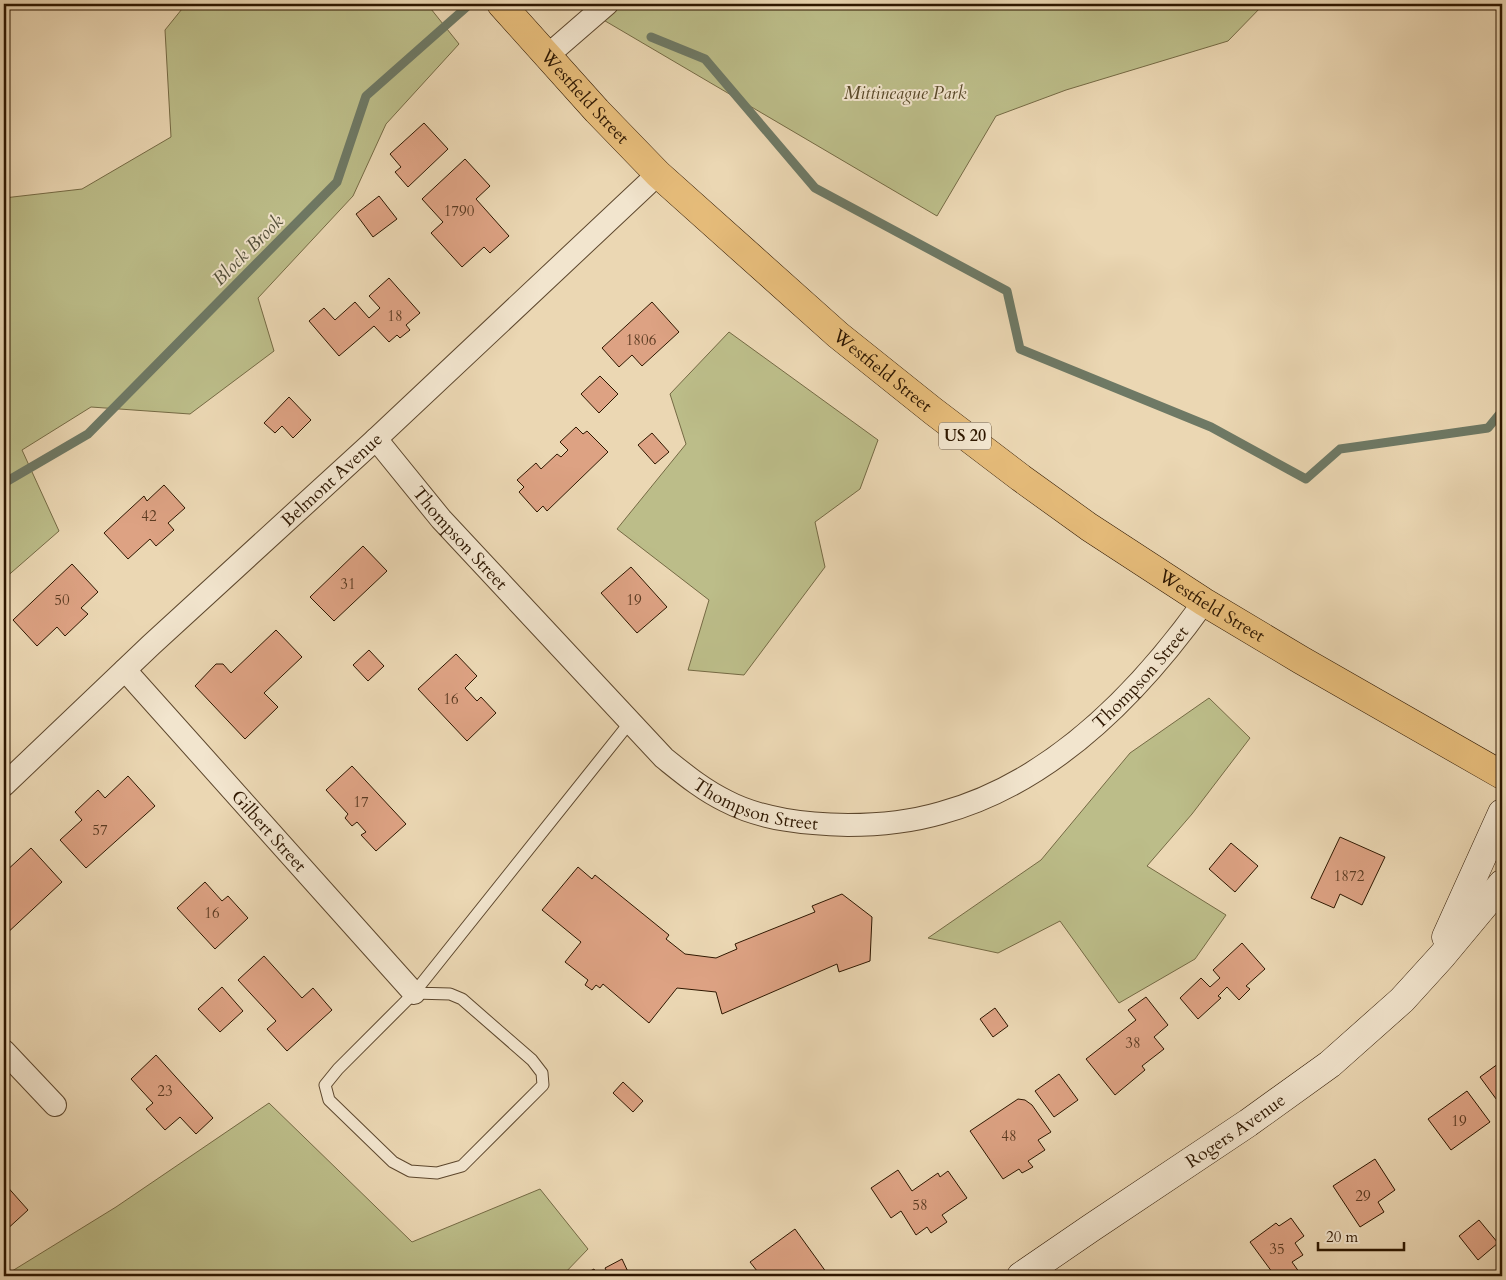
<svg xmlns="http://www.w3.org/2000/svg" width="1506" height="1280" font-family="Cardo,serif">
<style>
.green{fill:#bcbd89;stroke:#756a44}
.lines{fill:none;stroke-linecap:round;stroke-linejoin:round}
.stream{stroke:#6e7965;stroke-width:9}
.building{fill:#dda283;stroke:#2e1700}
.service-casing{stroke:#5d472d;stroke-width:13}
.minor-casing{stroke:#5d472d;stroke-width:24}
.secondary-casing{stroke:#2e1700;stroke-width:29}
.primary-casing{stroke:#2e1700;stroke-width:29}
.service{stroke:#f2e5ce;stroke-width:11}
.minor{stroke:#f2e5ce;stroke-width:22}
.secondary{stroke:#f2e5ce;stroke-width:28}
.primary{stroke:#e6bc7a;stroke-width:28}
.labels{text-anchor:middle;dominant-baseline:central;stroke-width:4;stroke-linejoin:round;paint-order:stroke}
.number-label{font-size:15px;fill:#5a3a21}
.shield{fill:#f2e5ce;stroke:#69553e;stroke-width:1}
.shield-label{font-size:16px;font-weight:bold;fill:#2e1700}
.park-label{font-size:18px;font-style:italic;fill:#594929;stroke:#f2e5ce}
.street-label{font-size:18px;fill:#2e1700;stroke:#f2e5ce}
.water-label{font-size:19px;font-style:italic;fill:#53503b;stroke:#f2e5ce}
</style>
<rect width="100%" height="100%" fill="#ebd7b3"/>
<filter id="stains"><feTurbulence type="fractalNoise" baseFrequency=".004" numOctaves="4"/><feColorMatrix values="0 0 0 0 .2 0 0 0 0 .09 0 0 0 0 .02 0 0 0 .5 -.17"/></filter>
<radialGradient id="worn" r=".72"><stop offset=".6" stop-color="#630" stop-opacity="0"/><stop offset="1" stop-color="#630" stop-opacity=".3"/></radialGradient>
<g class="green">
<polygon points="186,4 427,4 459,44 386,124 353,196 258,298 274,351 190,414 91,407 22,450 59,531 4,579 4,198 82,189 171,137 165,30"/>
<polygon points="582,4 1264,4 1228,41 1066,90 996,116 937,216 595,15"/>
<polygon points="729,332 878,440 860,489 815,522 825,567 744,675 688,670 709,600 617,529 686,444 670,394"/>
<polygon points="1209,698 1250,738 1192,814 1147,866 1226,915 1195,959 1119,1003 1060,921 998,953 928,938 1041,860 1130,753"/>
<polygon points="269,1103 412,1242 540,1189 588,1249 562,1276 4,1276 116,1207"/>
</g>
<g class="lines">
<g class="stream">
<polyline points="651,37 705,59 815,188 1007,291 1020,349 1211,427 1306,479 1340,449 1488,428 1502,411"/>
<polyline points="4,483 88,434 337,182 366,96 470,4"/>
</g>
</g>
<g class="building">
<polygon points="424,123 448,149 408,187 395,172 401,167 390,154"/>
<polygon points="465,159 490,186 476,199 509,236 490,253 484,247 462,267 431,233 443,222 422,199"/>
<polygon points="379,196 397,219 373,237 356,214"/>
<polygon points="389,278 420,313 406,325 410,330 400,338 397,335 389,342 374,326 339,356 309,321 324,308 335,320 355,302 369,318 380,308 369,296"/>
<polygon points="652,302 679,332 642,366 632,355 619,367 602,348"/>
<polygon points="600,376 618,394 599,413 581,394"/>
<polygon points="289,397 311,420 293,438 282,426 275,433 264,423"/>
<polygon points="576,427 583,434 587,431 608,452 547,511 543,506 537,512 519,492 524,487 517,480 536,463 541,469 557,454 561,457 568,450 560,442"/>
<polygon points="652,433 669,452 655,464 638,445"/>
<polygon points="164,485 185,508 168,523 174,530 156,546 150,539 128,559 104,533 144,496 147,501"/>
<polygon points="363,546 387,571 334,621 310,597"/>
<polygon points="72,564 98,592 81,608 88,614 65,636 57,627 37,646 13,620"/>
<polygon points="631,567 667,607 637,633 601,593"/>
<polygon points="276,630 302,657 264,693 278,707 245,739 195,686 216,664 223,664 231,673"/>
<polygon points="369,650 384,666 368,681 353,665"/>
<polygon points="456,654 477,676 465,688 477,701 481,697 496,713 467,741 418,689"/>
<polygon points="352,766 406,824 376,851 361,835 366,832 357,822 352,826 345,818 348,814 326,790"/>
<polygon points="128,776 155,806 86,868 60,840 82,820 75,812 98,790 105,798"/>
<polygon points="1340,837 1385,857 1362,905 1340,894 1334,908 1311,898"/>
<polygon points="1231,843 1258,866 1235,892 1209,869"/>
<polygon points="31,848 62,882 4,936 4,873"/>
<polygon points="578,867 592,879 595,875 669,935 666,939 685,954 716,958 737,949 735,944 815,912 812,906 842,894 872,917 870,961 839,972 837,964 722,1014 716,992 677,988 649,1023 603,984 600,988 596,985 592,990 585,985 588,980 565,962 581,942 542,910"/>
<polygon points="205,882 222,901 228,896 248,918 215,949 177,908"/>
<polygon points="1242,943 1265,969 1246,986 1250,989 1239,1000 1227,987 1218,996 1221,998 1198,1019 1180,998 1201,978 1210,987 1220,978 1213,970"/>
<polygon points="264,956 302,998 313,988 332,1010 287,1051 267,1029 276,1021 238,980"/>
<polygon points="222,987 243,1011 220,1032 198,1009"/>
<polygon points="1146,997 1168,1025 1154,1037 1164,1049 1142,1066 1145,1070 1115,1095 1086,1059 1136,1020 1128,1010"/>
<polygon points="995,1008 1008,1026 993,1037 980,1019"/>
<polygon points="156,1055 213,1118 196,1134 180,1117 165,1130 146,1109 153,1103 131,1079"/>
<polygon points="1502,1061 1502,1107 1480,1077"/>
<polygon points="1059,1074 1078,1100 1054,1117 1035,1091"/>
<polygon points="623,1082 643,1101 633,1112 613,1093"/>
<polygon points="1467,1091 1490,1122 1451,1150 1428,1119"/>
<polygon points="1018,1099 1025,1100 1032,1105 1051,1132 1038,1140 1045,1150 1028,1161 1033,1167 1022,1173 1019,1169 1003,1179 970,1131"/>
<polygon points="1375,1159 1395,1190 1378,1202 1384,1212 1360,1227 1333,1186"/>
<polygon points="898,1170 912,1191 938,1173 940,1177 948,1171 967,1198 942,1215 947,1222 931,1233 927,1227 916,1235 901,1211 891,1218 871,1188"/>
<polygon points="4,1183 28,1210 4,1232"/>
<polygon points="1291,1218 1304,1236 1295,1243 1303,1255 1292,1262 1302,1276 1275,1276 1250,1242 1276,1223 1279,1226"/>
<polygon points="1479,1220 1498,1243 1478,1260 1459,1236"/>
<polygon points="795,1229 829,1276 761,1276 750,1262"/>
<polygon points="622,1259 630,1276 609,1276 605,1268"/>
<polygon points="594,1269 598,1276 581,1276"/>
</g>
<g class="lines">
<defs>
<polyline id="service" points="414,993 450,994 462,999 532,1060 542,1073 543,1085 462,1166 437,1173 410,1171 393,1162 329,1100 325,1085 338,1069 414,993 631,721"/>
<g id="minor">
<polyline points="547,56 607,4"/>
<path id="s1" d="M376 439 441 519 664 758C684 774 703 790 726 801 762 820 807 824 848 825 879 825 910 822 941 813 1052 783 1139 693 1204 602"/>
<path id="s2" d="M125 670 414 993"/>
<path id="s3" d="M4 785 151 645 376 439 658 174"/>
<polyline points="4,1051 55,1105"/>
</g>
<g id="secondary">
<polyline points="1446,937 1502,813"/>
<path id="s4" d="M1021 1276 1091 1228 1248 1123 1330 1064 1402 1000 1442 956 1502 884"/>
</g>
<g id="primary">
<path id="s5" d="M501 4 597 111 658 174 838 335 933 411 1021 478 1089 527 1204 602 1301 660 1502 775"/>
</g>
</defs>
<use href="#service" class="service-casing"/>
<use href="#minor" class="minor-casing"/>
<use href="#secondary" class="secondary-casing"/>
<use href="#primary" class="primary-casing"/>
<use href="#service" class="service"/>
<use href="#minor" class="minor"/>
<use href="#secondary" class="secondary"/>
<use href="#primary" class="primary"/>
</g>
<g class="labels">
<g class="number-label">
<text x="459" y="211">1790</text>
<text x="395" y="316">18</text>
<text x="641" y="340">1806</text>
<text x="149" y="516">42</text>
<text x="348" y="584">31</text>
<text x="62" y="600">50</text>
<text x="634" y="600">19</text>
<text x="451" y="699">16</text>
<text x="361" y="802">17</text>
<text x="100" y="830">57</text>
<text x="1349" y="876">1872</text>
<text x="212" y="913">16</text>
<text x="1133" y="1043">38</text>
<text x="165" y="1091">23</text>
<text x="1459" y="1121">19</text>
<text x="1009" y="1136">48</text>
<text x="1363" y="1196">29</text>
<text x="920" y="1205">58</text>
<text x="1277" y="1249">35</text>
</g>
<rect class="shield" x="939" y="422.5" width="52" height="27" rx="4"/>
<g class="shield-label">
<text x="965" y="436">US 20</text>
</g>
<g class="park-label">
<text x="905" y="93">Mittineague Park</text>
</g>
<g class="street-label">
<text stroke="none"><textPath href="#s5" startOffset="125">Westfield Street</textPath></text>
<text stroke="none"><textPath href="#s5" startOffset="530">Westfield Street</textPath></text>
<text stroke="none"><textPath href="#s3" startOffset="448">Belmont Avenue</textPath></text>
<text stroke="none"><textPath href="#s1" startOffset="130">Thompson Street</textPath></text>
<text stroke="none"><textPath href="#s5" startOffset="935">Westfield Street</textPath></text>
<text stroke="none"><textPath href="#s1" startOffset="970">Thompson Street</textPath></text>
<text stroke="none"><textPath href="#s1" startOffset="535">Thompson Street</textPath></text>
<text stroke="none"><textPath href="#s2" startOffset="216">Gilbert Street</textPath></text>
<text stroke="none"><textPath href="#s4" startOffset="259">Rogers Avenue</textPath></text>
</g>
<g class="water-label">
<text transform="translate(248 250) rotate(-45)">Block Brook</text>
</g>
</g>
<rect width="1506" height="1280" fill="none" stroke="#ebd7b3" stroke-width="20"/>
<rect x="5" y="5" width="1496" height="1270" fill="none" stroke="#2e1700" stroke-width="2.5"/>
<rect x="10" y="10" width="1486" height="1260" fill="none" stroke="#2e1700"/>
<path d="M1318 1242v8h86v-8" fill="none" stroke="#2e1700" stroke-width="2.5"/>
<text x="1326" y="1242" font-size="15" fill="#2e1700" stroke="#f2e5ce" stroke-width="4" paint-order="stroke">20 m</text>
<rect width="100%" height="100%" filter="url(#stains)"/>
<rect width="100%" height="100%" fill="url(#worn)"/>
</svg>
